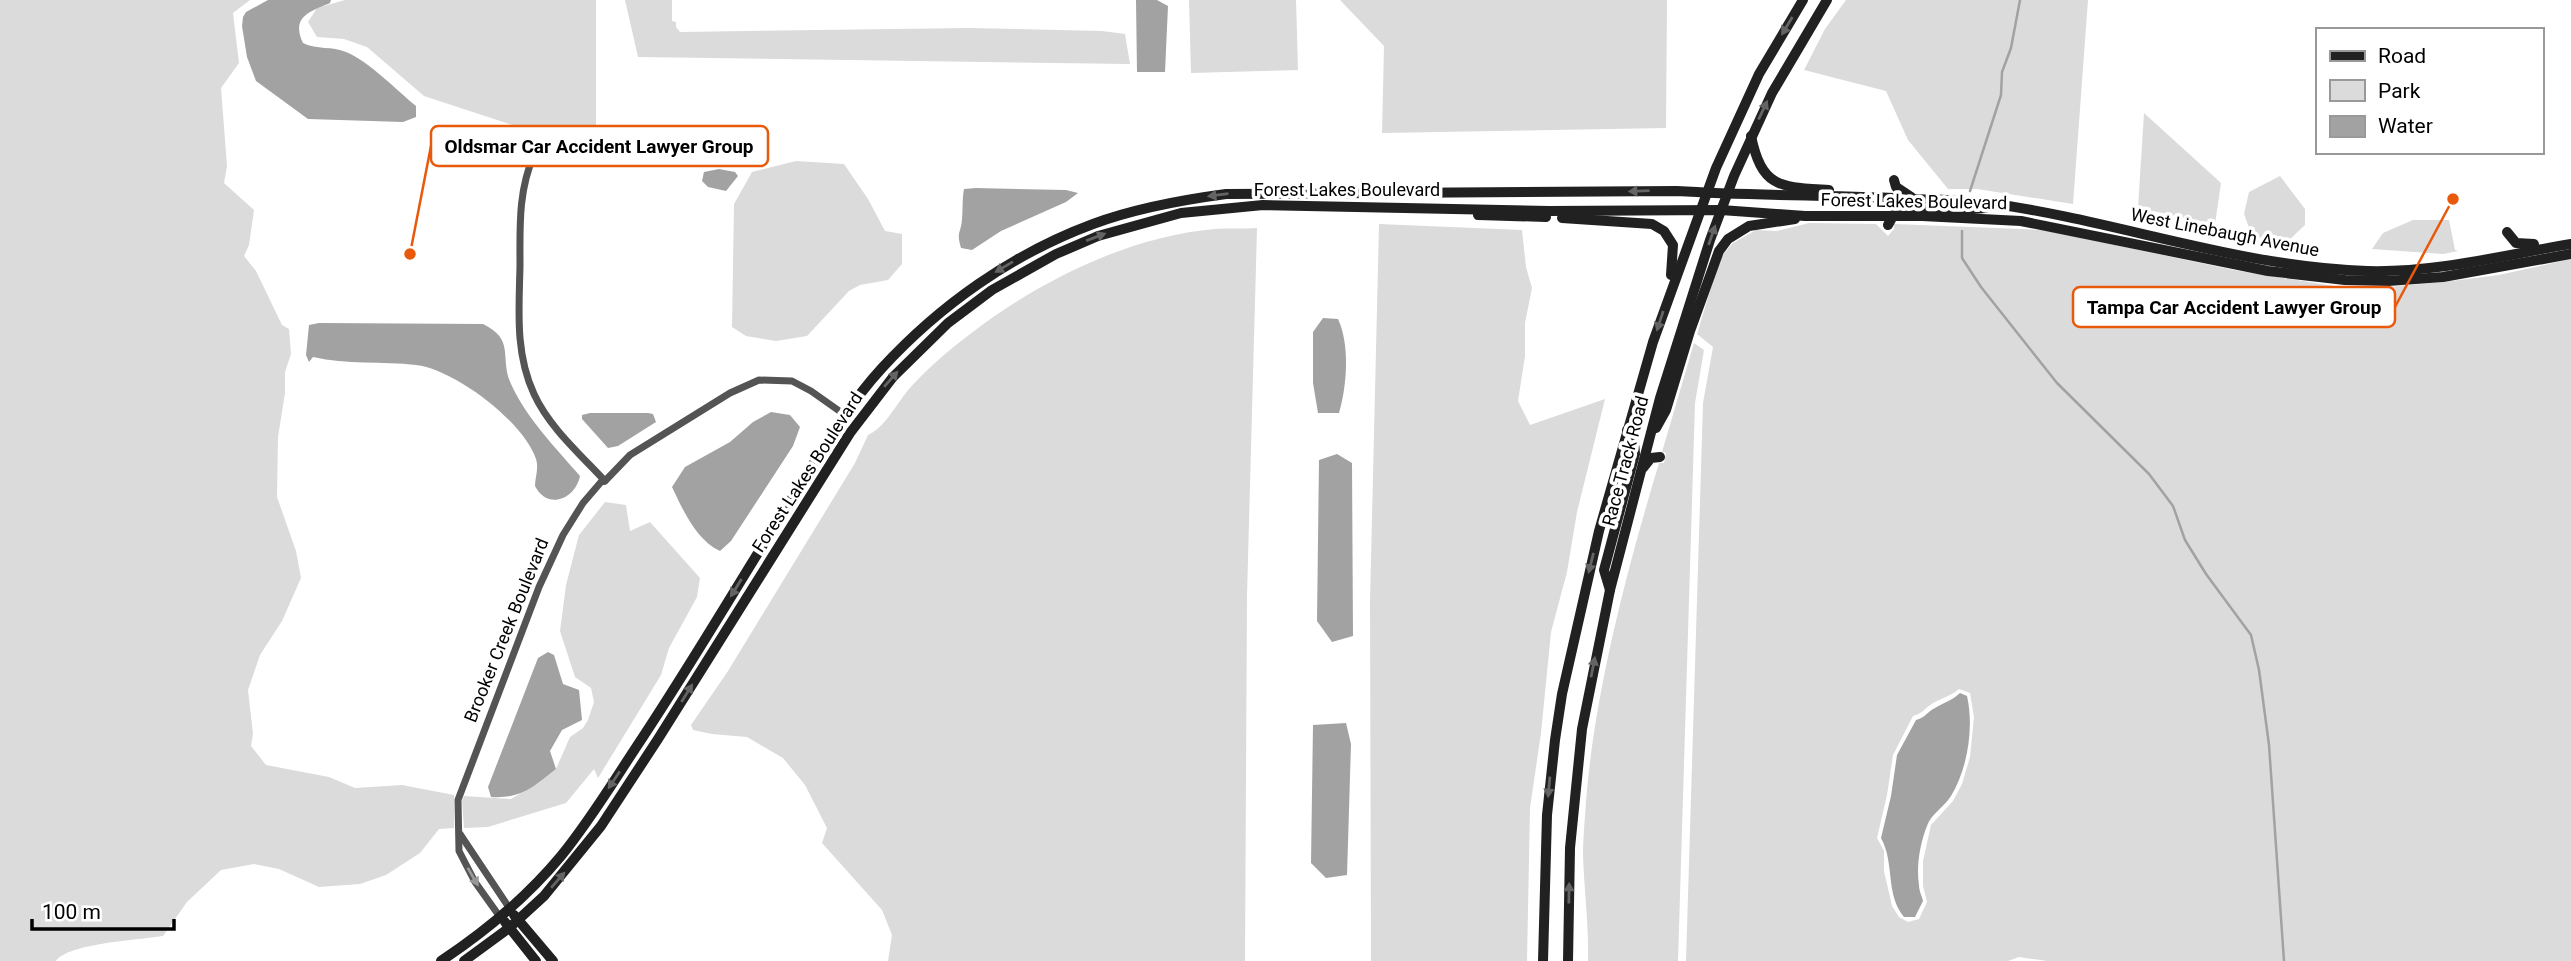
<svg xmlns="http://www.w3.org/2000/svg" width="2571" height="961" font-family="Roboto,sans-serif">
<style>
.green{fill:#dbdbdb;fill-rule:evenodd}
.water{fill:#a2a2a2}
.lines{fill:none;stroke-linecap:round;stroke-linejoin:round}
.stream{stroke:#a2a2a2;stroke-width:2.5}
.street{stroke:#545454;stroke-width:7}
.secondary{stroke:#212121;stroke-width:10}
.oneway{fill:#646464}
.oneway2{fill:#989898}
.labels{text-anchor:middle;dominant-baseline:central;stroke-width:7;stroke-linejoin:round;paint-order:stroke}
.street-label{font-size:18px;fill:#000;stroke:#fff}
.leader{fill:none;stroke:#e8590c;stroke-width:2.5}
.callout-dot{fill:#e8590c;stroke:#fff;stroke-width:2.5}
.callout{fill:#fff;stroke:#e8590c;stroke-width:2.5}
.callout-label{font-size:19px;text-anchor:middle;font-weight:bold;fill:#000}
</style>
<rect width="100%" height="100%" fill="#fff"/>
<g class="green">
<path d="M0 0H250L233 13 239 63 221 88 227 166 224 183 254 210 249 245 244 256 256 271 282 325 289 329 291 354 285 372V393L278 437 277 497 296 551 301 578 282 621 260 655 248 690 253 734 251 746 266 765 329 777 355 788 402 785 454 795V828L439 829 420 853 386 875 360 884 319 887 279 869 254 864 221 870 187 902 163 936C139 940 69 943 56 961H0Z"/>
<polygon points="345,0 596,0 596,144 540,142 540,134 424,96 367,47 344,39 317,37 308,22 317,8"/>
<polygon points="625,0 672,0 672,21 676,22 676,27 680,32 969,28 1102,31 1125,34 1130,64 638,57"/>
<polygon points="1189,0 1296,0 1298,70 1191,73"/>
<polygon points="1340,0 1667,0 1666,128 1382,133 1384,46"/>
<polygon points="1846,0 2088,0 2073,204 1977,189 1948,189 1908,140 1886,91 1804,70 1825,29"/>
<polygon points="2144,113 2221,183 2215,224 2138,208"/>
<polygon points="796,161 844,164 868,199 885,231 902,234 902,264 888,280 860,285 849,291 807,336 776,341 746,336 732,327 734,204 752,172"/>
<polygon points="2280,176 2305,209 2305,225 2287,242 2252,236 2244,214 2249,192"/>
<polygon points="2413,220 2449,220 2455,250 2458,251 2443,254 2372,249 2383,233"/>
<path d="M1809 223 1876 224 1888 236 1894 229V224L2044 230 2234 270 2340 287H2388L2443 282 2499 275 2571 259V961H2047L2019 957 2008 961H1686L1703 403 1713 347 1697 334 1720 258 1733 243 1756 230 1777 231ZM1959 689 1970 693 1974 717 1970 757 1962 784 1953 801 1931 825 1923 861V886L1927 902 1919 919 1908 922 1899 917 1892 906 1884 871V851L1877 838 1887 795 1893 755 1913 716C1922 714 1925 708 1933 703 1944 697 1949 697 1959 689Z"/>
<polygon points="1379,224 1522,230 1526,267 1532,288 1525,323 1525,356 1518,401 1530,425 1605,399 1577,512 1567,572 1551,632 1541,733 1530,808 1527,961 1371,961 1370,601"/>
<path d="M1257 228 1247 596 1245 961H888L892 935 882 910 822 843 827 828 805 785 783 758 747 737 712 734 693 730 691 725 728 671 855 463 868 435C882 429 891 413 900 401 910 386 923 374 936 362 1011 296 1113 238 1215 229 1229 228 1243 229 1257 228Z"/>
<path d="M1694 343 1704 350 1695 403 1678 961H1588C1589 925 1584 890 1583 854 1583 837 1585 819 1586 801 1595 690 1627 570 1659 463H1664L1666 453 1662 452Z"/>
<polygon points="605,502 626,505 630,531 650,522 700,578 697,597 669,648 661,675 598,778 594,769 566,803 488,827 464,828 462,801 464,796 511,799 540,782 556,769 570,737 583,728 588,720 594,702 591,688 575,677 560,631 566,585 579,535"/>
</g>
<g class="water">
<path d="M268 0H331L330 3C312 11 290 16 303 43 317 50 332 46 346 52 370 62 395 89 416 106V117L403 122 308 119 256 81 247 57 242 26 243 17 246 12Z"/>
<polygon points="1136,0 1157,0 1168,6 1165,72 1137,72"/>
<polygon points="719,169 735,172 738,176 726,191 708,187 702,181 704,172"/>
<path d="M976 188 1066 190 1078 193 1066 202 1001 231 972 250 961 248C956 231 961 234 962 219 963 210 962 200 964 189Z"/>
<path d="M1323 318 1338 319C1350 345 1347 385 1339 413H1318L1313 383V332Z"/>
<path d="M319 323 483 324C516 340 499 358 511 384 527 419 555 447 580 476 575 500 547 510 535 486 535 477 539 469 536 459 524 422 454 369 416 365 382 361 347 365 313 357L309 362 306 355 309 325Z"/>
<path d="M771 412 790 415 800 427 793 446 731 541 720 551C696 540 683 510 672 487L685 467 730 442 753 422Z"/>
<polygon points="590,413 648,413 653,414 656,422 618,446 608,448 582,419 582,415"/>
<polygon points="1337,454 1352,463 1353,636 1332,642 1317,621 1319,460"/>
<path d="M548 652 554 655 563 684 579 690 582 720 562 730 550 751 556 769C534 787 520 799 491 797L488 787 538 658Z"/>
<path d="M1960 693 1967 696C1974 727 1968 768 1951 796 1944 807 1931 814 1927 826 1920 843 1916 867 1919 885 1919 891 1922 896 1923 901L1915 917H1904C1885 894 1895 863 1881 838L1891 796 1897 755 1916 720C1925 718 1927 712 1935 708 1945 702 1951 701 1960 693Z"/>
<polygon points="1346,723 1351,744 1347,875 1326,878 1311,863 1313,725"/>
</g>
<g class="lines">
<g class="stream">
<polyline points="1970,191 2001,95 2002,72 2011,48 2020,0"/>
<polyline points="1962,231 1962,258 1981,287 2057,383 2149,474 2173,506 2185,540 2206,574 2251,635 2259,670 2269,745 2284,961"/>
</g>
<g class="street">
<path d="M534 155C518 191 520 228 520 266 519 310 515 353 534 394 549 427 580 454 605 481"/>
<polyline points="460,834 510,909"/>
<polyline points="500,917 475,882 459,851 458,800 539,587 563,535 583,503 601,482 605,481 630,455 730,393 759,380 792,381 811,391 845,415"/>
</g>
<g class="secondary">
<path d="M1751 136C1762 189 1781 187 1829 190"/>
<polyline points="1894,180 1896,187 1911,197"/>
<polyline points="1478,215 1546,217"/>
<polyline points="1562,218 1652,224 1664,231 1673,245 1671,275"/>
<polyline points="1888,225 1894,214 1904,209 1961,210 1985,208"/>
<polyline points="2507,232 2516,243 2534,244"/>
<polyline points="1656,428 1666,410 1690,331 1719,251 1728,239 1749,226 1795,219"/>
<polyline points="1643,468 1651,458 1660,457"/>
<polyline points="1610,590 1604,570 1635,454 1634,440 1627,430"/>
<polyline points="514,915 553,961"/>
<polyline points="505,922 536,961"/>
<path d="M441 961C486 931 527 897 561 856 588 823 610 787 633 752 688 670 738 584 791 500 819 455 846 407 882 368 940 305 1012 254 1093 224 1136 208 1181 200 1226 194L1677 191C1756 196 1835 195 1914 199 1939 200 1964 200 1988 203 2115 220 2238 267 2367 271 2436 273 2504 255 2571 244"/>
<polyline points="464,961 509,928 544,896 601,826 658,739 850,433 893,377 948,323 992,290 1056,254 1098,236 1181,213 1263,205 1549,211 1721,210 1805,216 1922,216 2021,221 2268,271 2345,280 2388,281 2443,277 2571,254"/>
<polyline points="1543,961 1547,815 1555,740 1562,694 1599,531 1653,342 1716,168 1759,74 1803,0"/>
<polyline points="1568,961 1570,848 1582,729 1610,590 1660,398 1710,240 1734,176 1772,93 1827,0"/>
</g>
</g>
<defs><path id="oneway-solid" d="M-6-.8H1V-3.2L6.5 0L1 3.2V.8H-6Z" transform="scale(1.75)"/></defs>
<g class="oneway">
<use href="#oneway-solid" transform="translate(1787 26) rotate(121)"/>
<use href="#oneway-solid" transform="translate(1763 110) rotate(-65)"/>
<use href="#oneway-solid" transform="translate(1639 191) rotate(178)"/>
<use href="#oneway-solid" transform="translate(1218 195) rotate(173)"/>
<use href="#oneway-solid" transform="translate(1712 235) rotate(-71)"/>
<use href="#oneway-solid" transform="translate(1096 237) rotate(-21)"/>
<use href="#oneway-solid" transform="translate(1004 267) rotate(149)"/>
<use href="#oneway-solid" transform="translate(1660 321) rotate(108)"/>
<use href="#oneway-solid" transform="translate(891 379) rotate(-49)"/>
<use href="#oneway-solid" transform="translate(1591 563) rotate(104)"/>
<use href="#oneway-solid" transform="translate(736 588) rotate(122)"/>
<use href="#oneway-solid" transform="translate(1593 667) rotate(-79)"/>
<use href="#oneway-solid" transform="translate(687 693) rotate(-58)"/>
<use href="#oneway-solid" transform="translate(614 780) rotate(124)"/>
<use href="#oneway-solid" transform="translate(1549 787) rotate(95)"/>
<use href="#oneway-solid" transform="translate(558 880) rotate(-49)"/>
<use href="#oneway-solid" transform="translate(1569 893) rotate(-89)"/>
</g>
<use class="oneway2" href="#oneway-solid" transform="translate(473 877) rotate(60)"/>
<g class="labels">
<g class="street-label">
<text x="1347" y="189">Forest Lakes Boulevard</text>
<text transform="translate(1914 201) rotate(1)">Forest Lakes Boulevard</text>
<text transform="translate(2225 232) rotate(11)">West Linebaugh Avenue</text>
<text transform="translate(1625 461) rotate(-75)">Race Track Road</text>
<text transform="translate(807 472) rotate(-57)">Forest Lakes Boulevard</text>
<text transform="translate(506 630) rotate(-68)">Brooker Creek Boulevard</text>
</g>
</g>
<path class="leader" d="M410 254L431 146M2453 199L2395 307"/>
<g class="callout-dot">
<circle cx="410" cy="254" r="7"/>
<circle cx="2453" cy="199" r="7"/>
</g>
<g class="callout">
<rect x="431" y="126" width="337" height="40" rx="7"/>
<rect x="2073" y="287" width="322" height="40" rx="7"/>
</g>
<g class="callout-label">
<text x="599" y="153">Oldsmar Car Accident Lawyer Group</text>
<text x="2234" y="314">Tampa Car Accident Lawyer Group</text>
</g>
<rect x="2316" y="28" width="228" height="126" fill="#ffffff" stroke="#999999" stroke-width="2"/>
<rect x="2330" y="51" width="35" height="10" fill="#212121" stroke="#999999" stroke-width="2"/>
<text x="2378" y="63" font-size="21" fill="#000000">Road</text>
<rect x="2330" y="80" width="35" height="21" fill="#dbdbdb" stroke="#999999" stroke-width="2"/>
<text x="2378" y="98" font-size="21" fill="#000000">Park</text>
<rect x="2330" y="116" width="35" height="21" fill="#a2a2a2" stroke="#999999" stroke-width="2"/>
<text x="2378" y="133" font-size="21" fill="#000000">Water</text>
<path d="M32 919v10h142v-10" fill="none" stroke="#000000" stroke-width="3.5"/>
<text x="42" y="919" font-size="21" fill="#000000" stroke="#ffffff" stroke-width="5" paint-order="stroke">100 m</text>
</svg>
